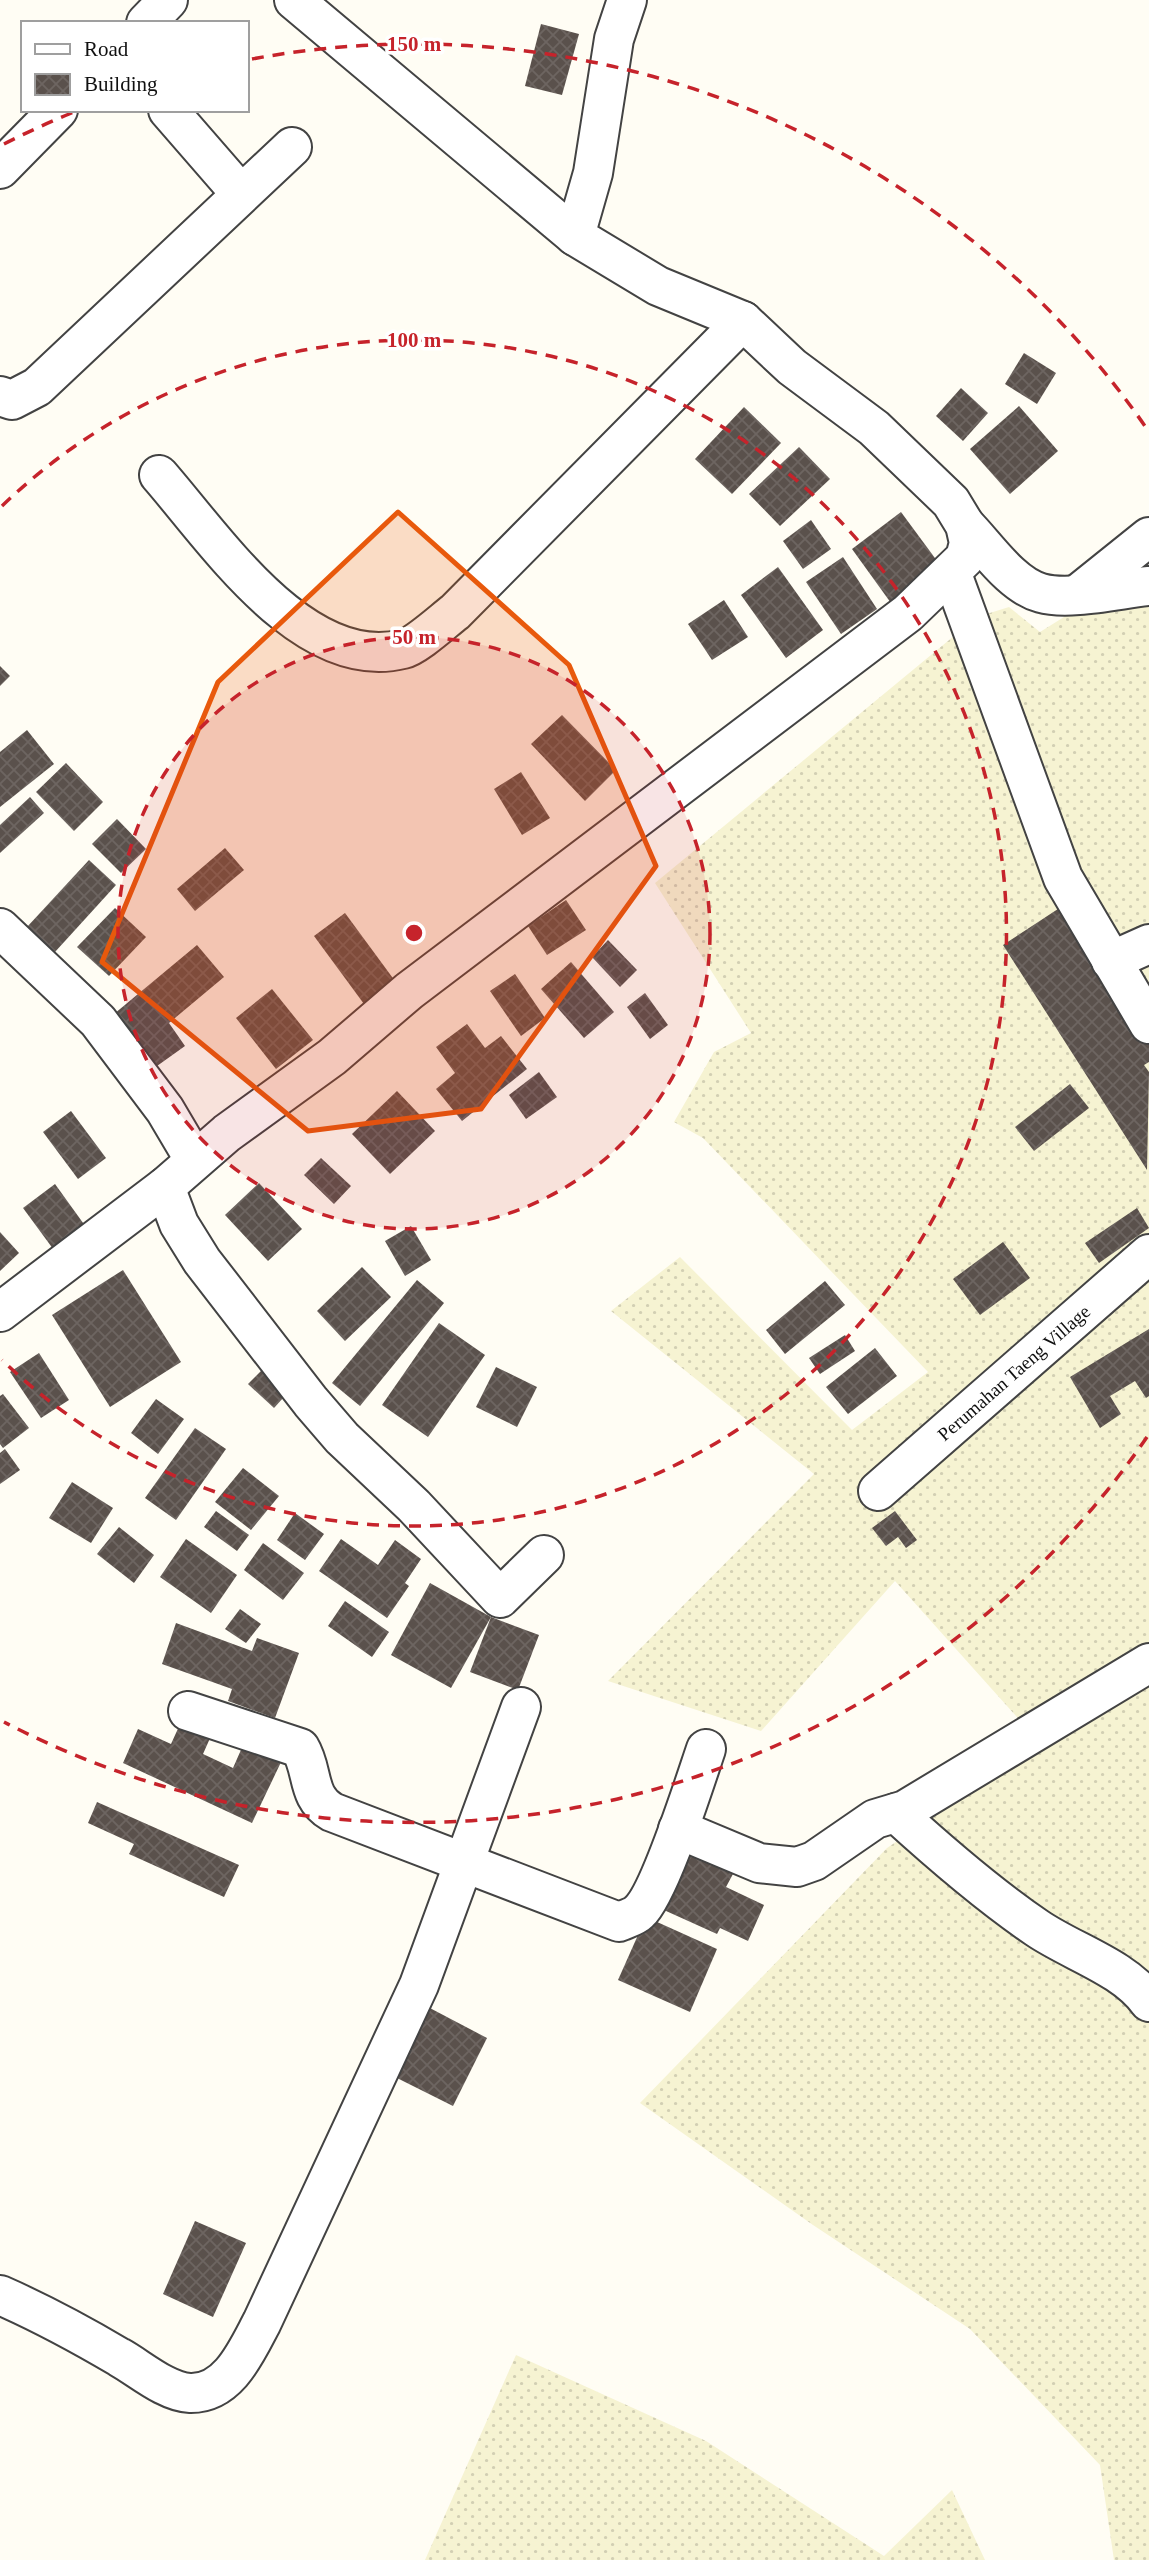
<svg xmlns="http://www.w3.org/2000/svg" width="1149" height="2560" font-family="'Times New Roman',serif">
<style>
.farmland{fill:url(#farmland-dots)}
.building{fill:url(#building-cross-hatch)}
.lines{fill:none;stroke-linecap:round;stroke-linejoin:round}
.minor-casing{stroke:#434343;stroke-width:42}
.minor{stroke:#fff;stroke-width:38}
.marked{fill:#e8590c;fill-opacity:0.2;stroke:#e8590c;stroke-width:5;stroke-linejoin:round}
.ring{fill:none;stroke:#c6232b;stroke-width:3.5;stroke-dasharray:12 9}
.labels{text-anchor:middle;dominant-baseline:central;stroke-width:7;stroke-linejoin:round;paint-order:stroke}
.street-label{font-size:19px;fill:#101010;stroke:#fff}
.centre{fill:#c6232b;stroke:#fff;stroke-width:3.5}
.ring-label{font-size:21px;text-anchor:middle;font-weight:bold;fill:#c6232b;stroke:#fff;stroke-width:7;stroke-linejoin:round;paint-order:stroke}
</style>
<defs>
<pattern id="farmland-dots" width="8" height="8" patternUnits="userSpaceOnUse" patternTransform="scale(1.75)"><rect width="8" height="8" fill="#f6f3d2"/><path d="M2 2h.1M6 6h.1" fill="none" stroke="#d2cfb3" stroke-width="1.8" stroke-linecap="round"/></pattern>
<pattern id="building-cross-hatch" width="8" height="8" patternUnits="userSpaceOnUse" patternTransform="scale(1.75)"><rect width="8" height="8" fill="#5a514c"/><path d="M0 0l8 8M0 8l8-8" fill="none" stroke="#6d6561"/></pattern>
</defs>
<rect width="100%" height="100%" fill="#fffdf4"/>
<g class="farmland">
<polygon points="1149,604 1149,2560 1114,2560 1100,2465 970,2329 813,2225 640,2103 887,1848 1041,1744 895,1581 761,1731 608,1681 814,1474 611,1311 680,1257 852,1430 928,1372 703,1138 674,1122 714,1052 751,1033 655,883 977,617 1009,607 1040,632 1072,612"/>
<polygon points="516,2355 706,2441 884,2556 952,2490 985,2560 425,2560"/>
</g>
<g class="building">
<polygon points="541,24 579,34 562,95 525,86"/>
<polygon points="1024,353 1056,373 1037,404 1005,384"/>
<polygon points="961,388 988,413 963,441 936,416"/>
<polygon points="1019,406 1058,451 1010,494 970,449"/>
<polygon points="744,407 781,443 732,494 695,459"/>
<polygon points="799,447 830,479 780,526 749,494"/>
<polygon points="901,512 946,573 896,610 852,549"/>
<polygon points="811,520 831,549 803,569 783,541"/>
<polygon points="843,557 877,609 841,634 806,582"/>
<polygon points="778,567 823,630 786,658 741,595"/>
<polygon points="724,600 748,637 712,660 688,624"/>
<polygon points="0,666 10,676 0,686"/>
<polygon points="562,715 616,770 585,801 531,744"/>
<polygon points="27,730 54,764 0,807 0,752"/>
<polygon points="66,763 103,802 74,831 36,792"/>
<polygon points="521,772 550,818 522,835 494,789"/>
<polygon points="30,797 44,813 0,853 0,825"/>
<polygon points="117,819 146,849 121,873 92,844"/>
<polygon points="225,848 244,870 195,911 177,889"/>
<polygon points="89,860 116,885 55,952 27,927"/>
<polygon points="566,900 586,930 547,955 528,926"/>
<polygon points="1061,907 1149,1045 1149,1062 1144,1065 1149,1072 1147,1170 1003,945"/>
<polygon points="115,908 146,937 109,976 77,947"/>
<polygon points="345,913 395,981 364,1004 314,936"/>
<polygon points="608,940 637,970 620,987 592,957"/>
<polygon points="197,945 224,977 169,1023 185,1046 143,1076 108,1019"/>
<polygon points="571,962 614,1012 584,1038 541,989"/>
<polygon points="515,974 545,1018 521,1036 490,991"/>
<polygon points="272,989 313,1040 276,1069 236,1018"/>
<polygon points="645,993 668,1025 650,1039 627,1007"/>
<polygon points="467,1024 485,1048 501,1036 527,1069 462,1121 436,1089 455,1073 436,1047"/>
<polygon points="539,1072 557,1097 526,1119 509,1095"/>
<polygon points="1070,1084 1089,1108 1034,1151 1015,1127"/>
<polygon points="397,1091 435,1131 390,1174 352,1134"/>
<polygon points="71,1111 106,1158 78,1179 43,1132"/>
<polygon points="321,1158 351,1186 334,1204 304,1175"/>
<polygon points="259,1183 302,1229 268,1261 225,1215"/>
<polygon points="55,1184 91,1234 59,1257 23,1208"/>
<polygon points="1137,1208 1149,1228 1099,1263 1085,1243"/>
<polygon points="411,1226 431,1260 405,1276 385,1241"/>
<polygon points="0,1232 19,1253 0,1271"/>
<polygon points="1003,1242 1030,1278 980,1315 953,1279"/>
<polygon points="362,1267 391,1297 345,1341 317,1311"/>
<polygon points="123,1270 181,1362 110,1407 52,1315"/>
<polygon points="417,1280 444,1303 360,1406 332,1383"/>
<polygon points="825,1281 845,1305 785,1354 766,1330"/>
<polygon points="439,1323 485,1355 428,1437 382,1405"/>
<polygon points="1149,1329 1149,1396 1146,1398 1135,1381 1110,1396 1121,1414 1100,1428 1070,1377"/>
<polygon points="845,1335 855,1351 820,1374 809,1358"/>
<polygon points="875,1348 897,1376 848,1414 826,1387"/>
<polygon points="39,1353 69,1400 41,1418 10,1372"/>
<polygon points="268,1364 293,1387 274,1408 248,1384"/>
<polygon points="496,1367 537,1387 517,1427 476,1407"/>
<polygon points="3,1394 29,1428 3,1448 0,1444 0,1396"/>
<polygon points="156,1399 184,1419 158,1454 131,1433"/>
<polygon points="195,1428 226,1449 176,1520 145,1498"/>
<polygon points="5,1449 20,1470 0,1484 0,1453"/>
<polygon points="243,1468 279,1496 251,1530 215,1502"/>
<polygon points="72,1482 113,1508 91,1543 49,1518"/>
<polygon points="216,1511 249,1535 237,1551 204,1527"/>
<polygon points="895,1511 917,1540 906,1548 898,1537 886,1546 872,1528"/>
<polygon points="295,1513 324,1534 305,1560 277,1540"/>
<polygon points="119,1527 154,1555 134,1583 97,1554"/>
<polygon points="186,1539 237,1575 211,1613 160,1577"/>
<polygon points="341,1539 378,1565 395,1540 421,1559 405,1583 409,1586 387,1618 319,1571"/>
<polygon points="263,1543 304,1573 283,1600 244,1570"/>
<polygon points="430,1583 491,1617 451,1688 391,1655"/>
<polygon points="345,1601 389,1632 372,1657 328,1626"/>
<polygon points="240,1609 261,1624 246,1643 225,1629"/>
<polygon points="491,1617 539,1635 518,1690 470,1672"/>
<polygon points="176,1623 252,1651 257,1638 299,1653 275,1718 228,1701 232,1689 162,1664"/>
<polygon points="181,1722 211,1736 203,1754 233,1768 244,1743 282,1760 252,1823 123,1763 138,1729 171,1744"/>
<polygon points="97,1802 239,1865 224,1897 129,1854 134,1844 88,1823"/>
<polygon points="681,1850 733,1874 726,1887 764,1905 748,1941 720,1928 717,1934 655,1906"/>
<polygon points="646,1917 717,1949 690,2012 618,1980"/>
<polygon points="426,2006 487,2038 453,2106 391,2075"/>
<polygon points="195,2221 246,2243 213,2317 163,2294"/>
</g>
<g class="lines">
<defs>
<g id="minor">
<polyline points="294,0 575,236"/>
<polyline points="146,23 168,0"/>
<polyline points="168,110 241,194"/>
<polyline points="0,169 58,110"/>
<polyline points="0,396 12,400 37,387 292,147"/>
<path d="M159 475C215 539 304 674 403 649 416 646 442 622 455 612L743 321"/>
<path d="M965 525C986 546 1011 585 1041 593 1069 601 1119 589 1149 586"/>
<polyline points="952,574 1063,878 1149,1024"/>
<polyline points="1078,594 1149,537"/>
<polyline points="0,928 98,1021 165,1110 194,1159"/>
<polyline points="1111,961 1149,944"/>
<polyline points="165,1187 179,1224 202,1261 311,1402 342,1438 414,1506 500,1598 544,1555"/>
<polyline points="0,1312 165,1187 227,1133 332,1057 409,991 908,613 965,558 969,543 965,525 951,502 874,428 792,367 743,321 658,286 575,236 593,173 614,39 627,0"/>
<path id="s1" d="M878 1491 1149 1254"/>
<path d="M188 1711 300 1748C314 1771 306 1797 332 1812L619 1922C625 1919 634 1917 639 1912 660 1893 695 1781 706 1749"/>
<path d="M896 1813C941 1854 987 1894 1037 1928 1072 1952 1124 1967 1149 2002"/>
<polyline points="678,1829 759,1863 797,1867 814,1861 875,1819 905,1810 1149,1663"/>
<path d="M0 2295C41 2313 80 2334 119 2357 139 2368 166 2392 190 2393 229 2394 247 2350 262 2322L419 1985 521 1707"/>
</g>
</defs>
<use href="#minor" class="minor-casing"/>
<use href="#minor" class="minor"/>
</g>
<path class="marked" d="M398 512 569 665 656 866 481 1109 308 1131 102 962 218 682Z"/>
<circle cx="414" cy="933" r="296" fill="#c6232b" fill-opacity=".12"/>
<g class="ring">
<circle cx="414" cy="933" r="296"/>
<path d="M2 506A593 593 0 1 1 2 1360"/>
<path d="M1147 1437A889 889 0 0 1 4 1722M4 144A889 889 0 0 1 74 112M252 59A889 889 0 0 1 1147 429"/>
</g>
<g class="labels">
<g class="street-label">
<text stroke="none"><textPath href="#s1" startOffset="180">Perumahan Taeng Village</textPath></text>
</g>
</g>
<circle cx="414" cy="933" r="10" class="centre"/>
<g class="ring-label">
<text x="414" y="51">150 m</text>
<text x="414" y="347">100 m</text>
<text x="414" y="644">50 m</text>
</g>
<rect x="21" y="21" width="228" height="91" fill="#ffffff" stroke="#9f9f9f" stroke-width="2"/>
<rect x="35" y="44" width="35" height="10" fill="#ffffff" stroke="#9f9f9f" stroke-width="2"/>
<text x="84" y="56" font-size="21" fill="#101010">Road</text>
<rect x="35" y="74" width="35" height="21" fill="url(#building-cross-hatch)" stroke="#9f9f9f" stroke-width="2"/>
<text x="84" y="91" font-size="21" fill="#101010">Building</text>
</svg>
